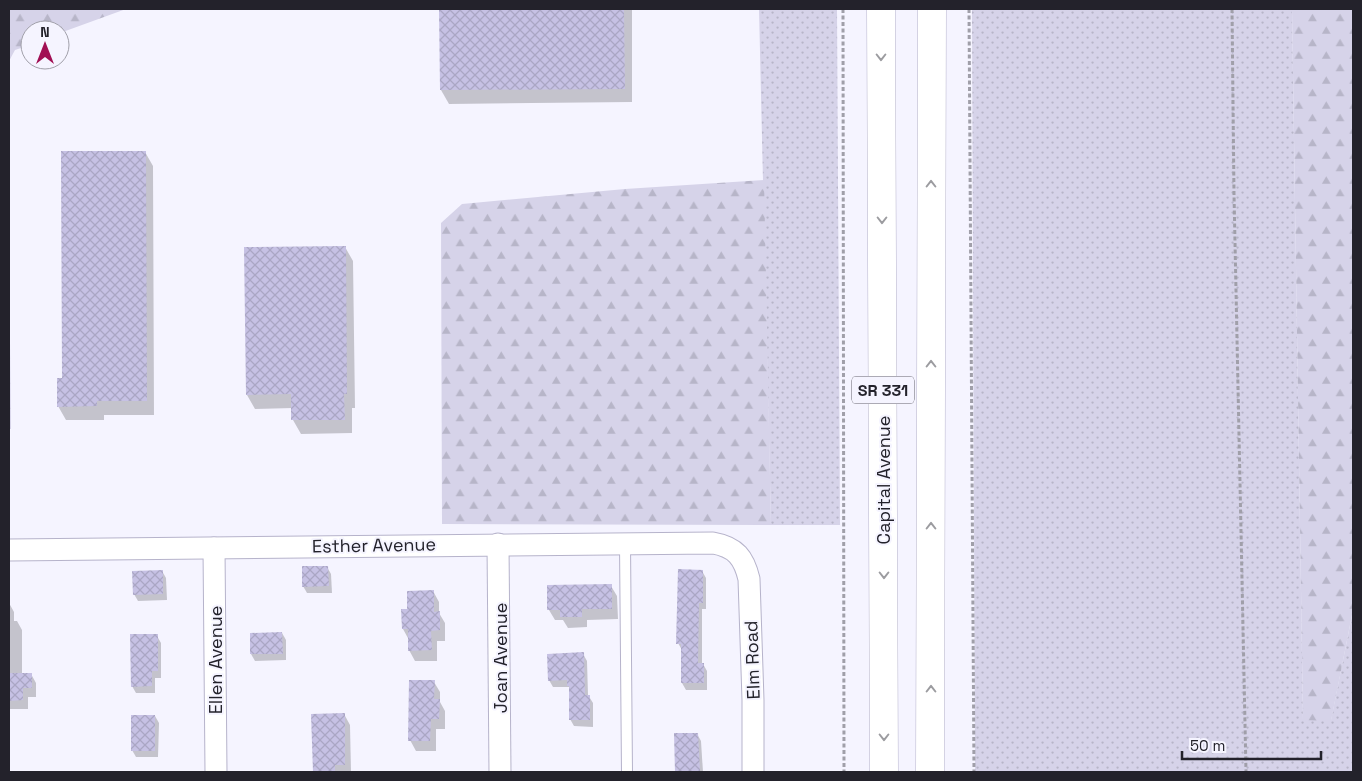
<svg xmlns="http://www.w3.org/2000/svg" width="1362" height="781" font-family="'Space Grotesk',sans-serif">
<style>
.grass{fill:url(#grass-dots)}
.forest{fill:url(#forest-firs)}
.shadow{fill:#0003}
.building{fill:url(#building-cross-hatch)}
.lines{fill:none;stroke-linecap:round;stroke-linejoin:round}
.lane-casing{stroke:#b6b3cb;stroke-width:12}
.street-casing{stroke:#b6b3cb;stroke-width:23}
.highway-casing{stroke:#b6b3cb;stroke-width:29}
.path{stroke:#a09fa9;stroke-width:3;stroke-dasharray:4 2.5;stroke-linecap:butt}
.lane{stroke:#fff;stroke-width:10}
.street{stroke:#fff;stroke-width:21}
.highway{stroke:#fff;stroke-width:28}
.oneway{stroke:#9c9ca0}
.labels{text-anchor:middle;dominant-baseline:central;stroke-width:4;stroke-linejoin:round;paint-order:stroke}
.shield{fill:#f5f4ff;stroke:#62616b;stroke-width:1}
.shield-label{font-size:16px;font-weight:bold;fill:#23222b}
.street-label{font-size:18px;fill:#23222b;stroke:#f5f4ff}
</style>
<defs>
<pattern id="grass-dots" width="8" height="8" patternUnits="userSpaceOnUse" patternTransform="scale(1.25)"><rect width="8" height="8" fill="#d6d3e9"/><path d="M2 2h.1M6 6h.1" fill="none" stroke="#b7b5c8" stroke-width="1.8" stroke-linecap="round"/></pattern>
<pattern id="forest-firs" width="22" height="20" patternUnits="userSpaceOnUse" patternTransform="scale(1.25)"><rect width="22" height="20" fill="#d6d3e9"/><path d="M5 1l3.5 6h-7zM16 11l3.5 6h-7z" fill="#b7b5c8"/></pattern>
<pattern id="building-cross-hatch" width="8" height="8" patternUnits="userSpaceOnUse" patternTransform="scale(1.25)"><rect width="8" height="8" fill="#c6c1e4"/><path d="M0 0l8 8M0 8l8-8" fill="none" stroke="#aaa6c4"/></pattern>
</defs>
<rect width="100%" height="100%" fill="#f5f4ff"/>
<g class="grass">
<polygon points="759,9 837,9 840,525 771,525"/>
<polygon points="972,9 1292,9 1303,720 1331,720 1353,610 1353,772 975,772"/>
</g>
<g class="forest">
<polygon points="9,9 126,9 60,33 60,30 30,30 30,45 15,50 9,61"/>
<polygon points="1292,9 1353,9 1353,610 1331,721 1303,720"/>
<polygon points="764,180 771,525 442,524 441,223 462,204 625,189"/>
<polygon points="9,253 11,429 9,429"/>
</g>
<g class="shadow">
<polygon points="440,9 632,9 632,102 449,104 441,90"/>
<polygon points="145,152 153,166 154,415 104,415 104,420 66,420 58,406 63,380"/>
<polygon points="345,247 353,261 355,408 352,408 352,433 301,434 293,420 293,408 255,409 247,395"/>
<polygon points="327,567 331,574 332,593 307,593 303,586"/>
<polygon points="162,571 166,578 167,600 138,601 134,594"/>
<polygon points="702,571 706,578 706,609 702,609 702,664 703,664 707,671 707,690 686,690 682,683 682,650 678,643"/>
<polygon points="611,586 617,596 618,619 587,620 587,627 568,628 563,620 555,620 549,610"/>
<polygon points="433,591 439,602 439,613 445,623 445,641 437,641 437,661 415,661 409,650 409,640 403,629 409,610"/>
<polygon points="9,603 14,612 14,621 17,621 22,630 22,674 31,674 36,683 36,697 28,697 28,709 9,709"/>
<polygon points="282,633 286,640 286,660 255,661 251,654"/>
<polygon points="157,636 161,643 161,678 155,678 155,693 136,693 132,686"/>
<polygon points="583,654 587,661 588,695 593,703 593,727 574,726 570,719 569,687 553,687 549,680"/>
<polygon points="434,682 440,692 440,702 445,711 445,729 436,729 436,751 416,751 410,740"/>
<polygon points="344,714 350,725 351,772 314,772 313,715"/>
<polygon points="155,716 159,723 158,757 136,757 132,750"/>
<polygon points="697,734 701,741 703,772 677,772"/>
</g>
<g class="building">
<polygon points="439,9 624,9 625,89 440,90"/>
<polygon points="61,151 146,151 147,401 97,401 97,406 57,407 57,378 62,378"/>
<polygon points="346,246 347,394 344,394 345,420 291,420 291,394 246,395 244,247"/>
<polygon points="302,566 328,566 329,586 302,587"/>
<polygon points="678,569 703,570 703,603 699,603 698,663 704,663 704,683 681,683 681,644 676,644"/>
<polygon points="163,570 163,594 133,595 132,571"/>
<polygon points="612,584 612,609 582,609 582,617 560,617 560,610 547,610 547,585"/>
<polygon points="434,590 434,612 440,611 440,630 431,631 432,650 408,651 408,629 402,629 401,609 407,609 407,591"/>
<polygon points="282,632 283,654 250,654 250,633"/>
<polygon points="130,634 158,634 158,671 152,671 152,686 131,687"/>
<polygon points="584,652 585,695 590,695 590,720 569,720 569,686 567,686 567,680 548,681 547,654"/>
<polygon points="9,673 32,673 32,688 23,688 23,700 9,701"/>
<polygon points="409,680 435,680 434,699 440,699 439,719 431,719 430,741 408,741"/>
<polygon points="345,713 345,765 335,765 335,772 313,772 311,714"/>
<rect x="131" y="715" width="24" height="36"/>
<polygon points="674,733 698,733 700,771 675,772"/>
</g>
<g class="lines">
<defs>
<polyline id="lane" points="625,544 627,772"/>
<g id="street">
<polyline points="498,544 500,772"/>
<polyline points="214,548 216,772"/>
<path d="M9 550 713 543C736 547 744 558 749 579L753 700V772"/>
</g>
<g id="highway">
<polyline points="881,9 884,772"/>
<polyline points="930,772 932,9"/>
</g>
</defs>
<use href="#lane" class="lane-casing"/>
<use href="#street" class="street-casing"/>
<use href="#highway" class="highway-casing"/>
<g class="path">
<polyline points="843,9 844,772"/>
<polyline points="969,9 974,772"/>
<polyline points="1232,9 1234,194 1246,772"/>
</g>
<use href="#lane" class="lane"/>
<use href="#street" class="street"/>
<use href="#highway" class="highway"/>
</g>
<defs><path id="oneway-chevron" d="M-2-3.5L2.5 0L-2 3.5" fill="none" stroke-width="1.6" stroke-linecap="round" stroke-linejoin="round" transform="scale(1.25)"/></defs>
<g class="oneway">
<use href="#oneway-chevron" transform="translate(881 57) rotate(90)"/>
<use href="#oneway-chevron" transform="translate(931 184) rotate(-90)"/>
<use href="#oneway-chevron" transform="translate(882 220) rotate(90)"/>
<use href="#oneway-chevron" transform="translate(931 364) rotate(-90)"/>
<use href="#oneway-chevron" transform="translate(931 526) rotate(-90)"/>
<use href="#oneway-chevron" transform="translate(884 575) rotate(90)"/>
<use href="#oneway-chevron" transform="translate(931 689) rotate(-90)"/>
<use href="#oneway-chevron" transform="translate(884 737) rotate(90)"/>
</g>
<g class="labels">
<rect class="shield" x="852" y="376.5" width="62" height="27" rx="4"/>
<g class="shield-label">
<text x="883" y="390">SR 331</text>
</g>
<g class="street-label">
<text transform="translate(883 480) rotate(-90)">Capital Avenue</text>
<text transform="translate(374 545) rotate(-1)">Esther Avenue</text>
<text transform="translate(500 658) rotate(-90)">Joan Avenue</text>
<text transform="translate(215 660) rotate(-90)">Ellen Avenue</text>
<text transform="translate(752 660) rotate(-92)">Elm Road</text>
</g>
</g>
<rect width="1362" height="781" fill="none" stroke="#23222b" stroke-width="20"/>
<g transform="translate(45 45)"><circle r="24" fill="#f5f4ff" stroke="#a1a0aa"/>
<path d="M0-4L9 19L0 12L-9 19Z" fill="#a10e53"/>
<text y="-8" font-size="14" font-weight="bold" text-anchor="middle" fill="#23222b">N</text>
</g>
<path d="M1182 751v8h139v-8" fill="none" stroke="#23222b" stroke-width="2.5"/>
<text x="1190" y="751" font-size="15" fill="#23222b" stroke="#f5f4ff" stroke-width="4" paint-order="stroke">50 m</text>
</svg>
